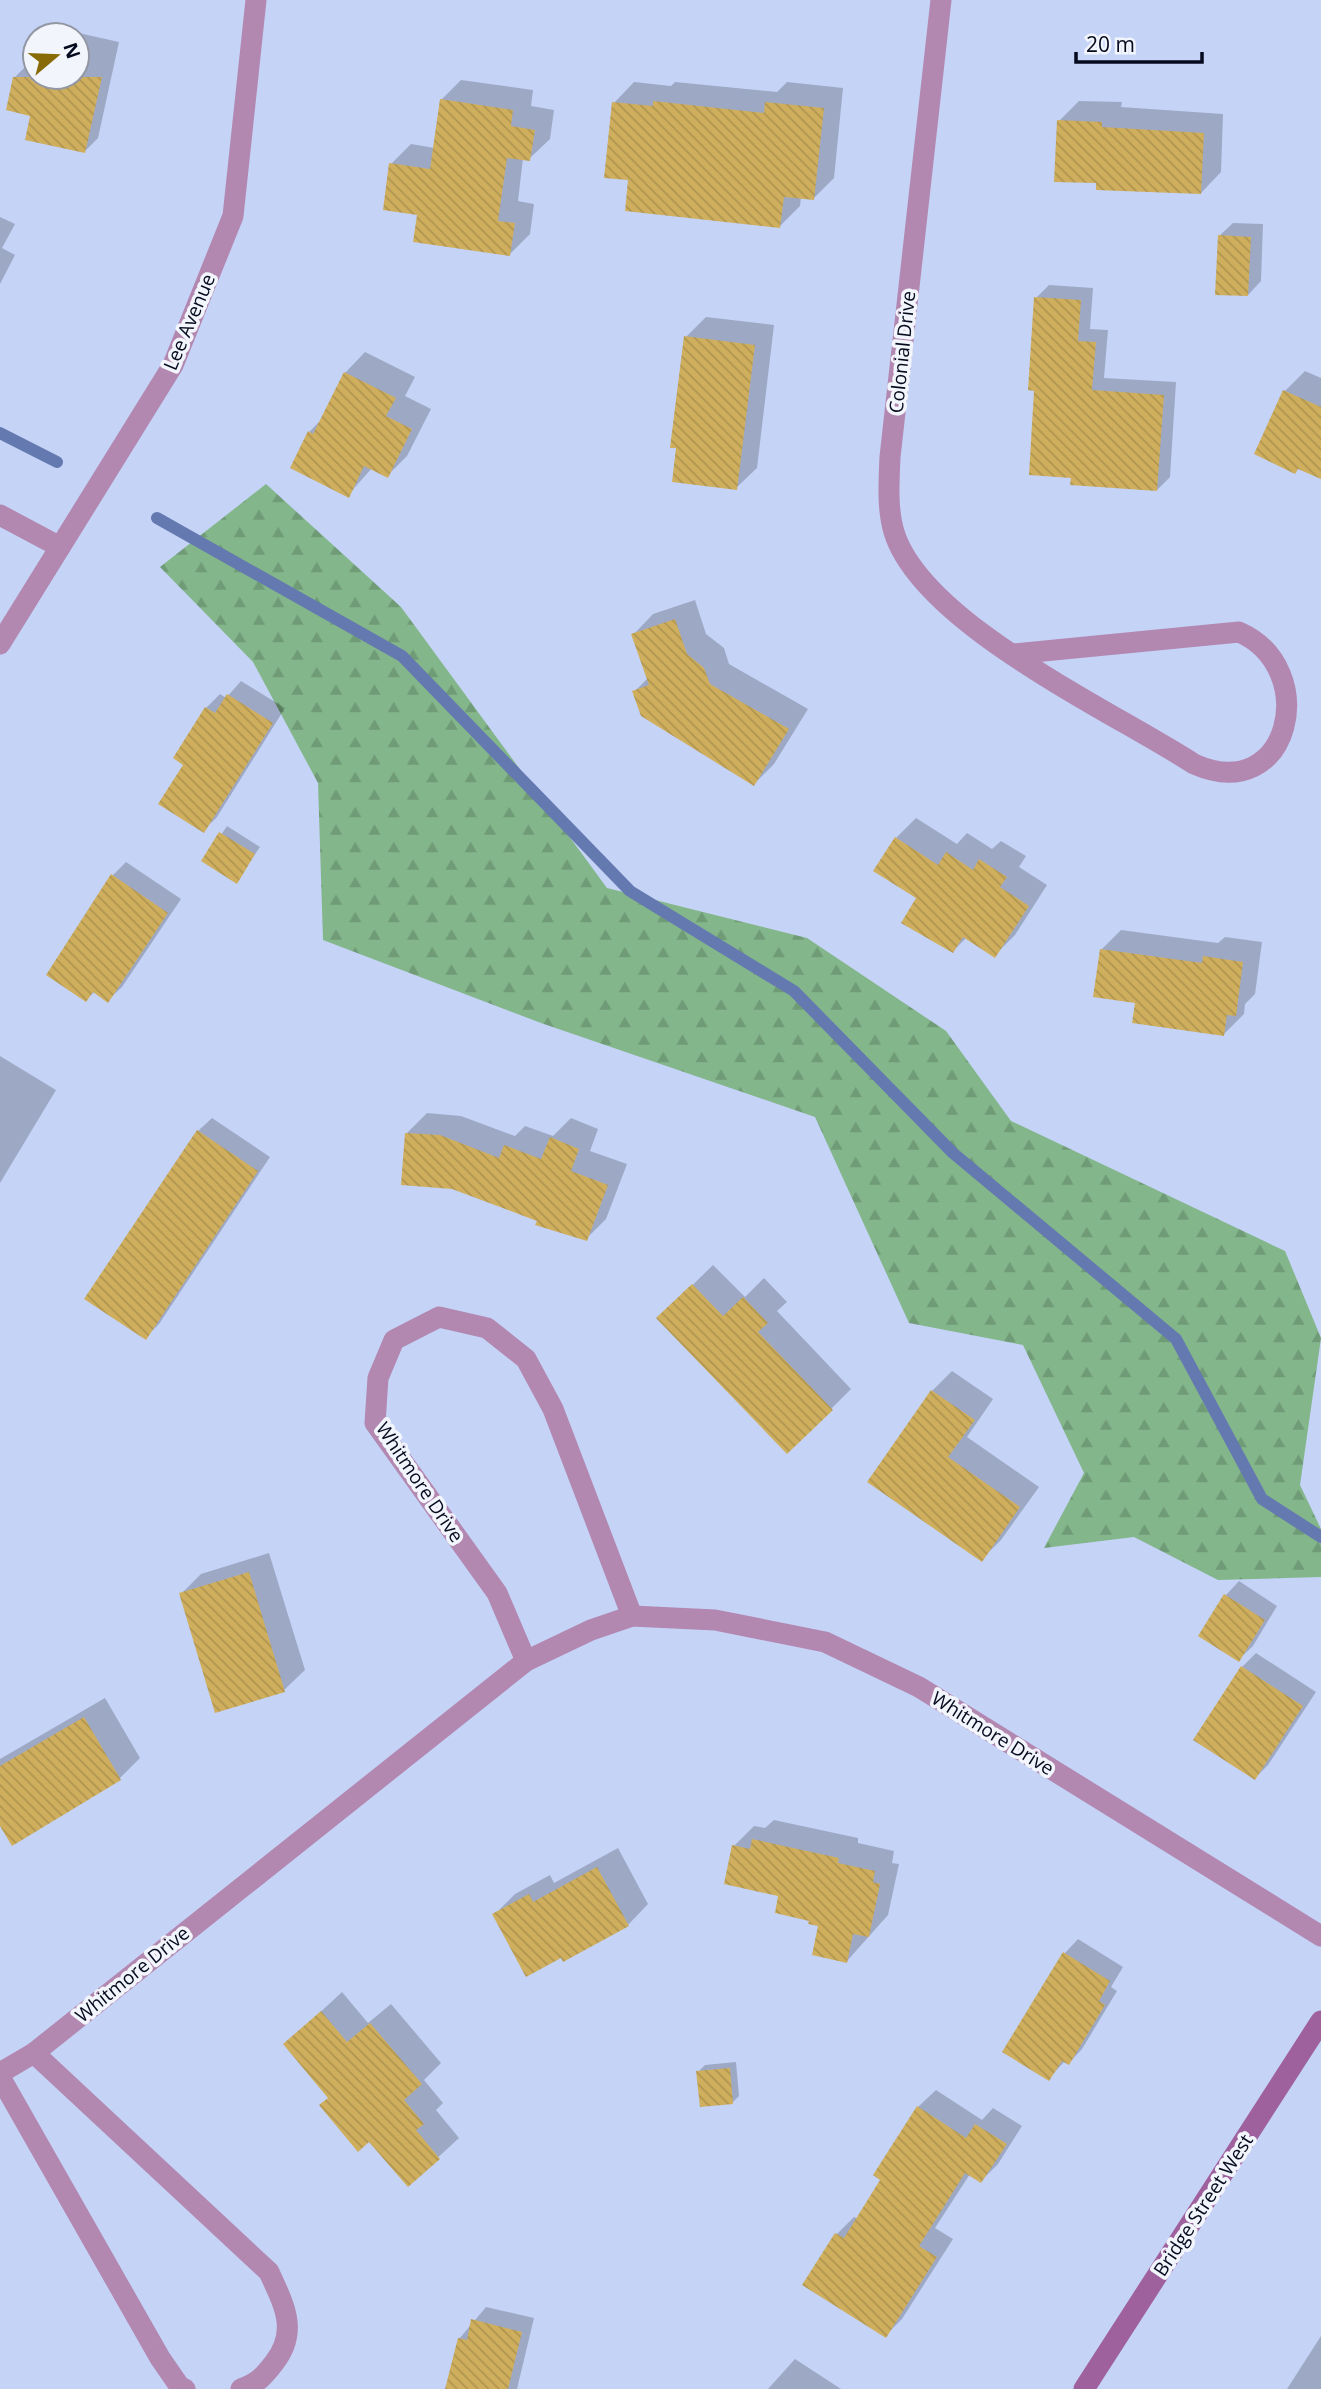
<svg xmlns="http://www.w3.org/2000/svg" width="1321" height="2389" font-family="'Open Sans',sans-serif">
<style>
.forest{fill:url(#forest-firs)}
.shadow{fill:#0003}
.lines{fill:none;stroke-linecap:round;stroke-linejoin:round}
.stream{stroke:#6579b1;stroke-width:12}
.building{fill:url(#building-back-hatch)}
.street{stroke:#b287b0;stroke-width:21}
.secondary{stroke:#9f619d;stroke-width:21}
.labels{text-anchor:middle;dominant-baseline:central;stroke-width:7;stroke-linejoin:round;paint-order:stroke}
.street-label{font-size:19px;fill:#050a1e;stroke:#f2f5fb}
</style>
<defs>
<pattern id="forest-firs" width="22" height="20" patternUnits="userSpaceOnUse" patternTransform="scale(1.75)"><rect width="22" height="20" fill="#83b68a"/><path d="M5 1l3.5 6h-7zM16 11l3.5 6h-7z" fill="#709b77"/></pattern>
<pattern id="building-back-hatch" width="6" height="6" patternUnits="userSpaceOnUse" patternTransform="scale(1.75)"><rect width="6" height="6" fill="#cfaf5d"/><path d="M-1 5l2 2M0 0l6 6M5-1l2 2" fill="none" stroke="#b09550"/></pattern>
</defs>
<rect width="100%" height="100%" fill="#c5d3f7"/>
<polygon class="forest" points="266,484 401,607 607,888 807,938 946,1031 1011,1121 1285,1251 1321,1338 1300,1485 1321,1529 1321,1577 1218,1580 1134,1537 1044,1548 1084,1473 1023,1345 909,1323 815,1117 541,1023 323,940 318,783 253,662 160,567"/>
<g class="shadow">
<polygon points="61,29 119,42 98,138 85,151 32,114 9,109 15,77 29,63 35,64 35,77 77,77 77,35 55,35"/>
<polygon points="461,80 533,90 531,106 554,110 550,139 529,159 523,158 518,201 534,204 530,234 510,254 419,213 391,164 411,144 435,148 441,100"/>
<polygon points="634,82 671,86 675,82 777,92 787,82 843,88 834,178 814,198 801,197 800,206 780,226 614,103"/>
<polygon points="1079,101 1122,102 1121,107 1223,114 1221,172 1201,193 1098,182 1059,121"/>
<polygon points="0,217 15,224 2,248 15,255 0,284"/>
<polygon points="1233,223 1263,224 1261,281 1248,295 1219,236"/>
<polygon points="1049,285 1093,288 1090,329 1108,330 1104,378 1176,382 1170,477 1157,490 1073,476 1036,298"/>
<polygon points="706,317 774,325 757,468 736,488 678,447 686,337"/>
<polygon points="365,352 415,377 405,396 431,409 407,456 387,476 372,468 348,495 309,432 322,419 345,373"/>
<polygon points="1305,371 1321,378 1321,478 1299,468 1285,391"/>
<polygon points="695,600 706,634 724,648 729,664 808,709 774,764 754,784 634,692 648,678 633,635 653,614"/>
<polygon points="241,681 285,708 217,817 203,831 185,764 176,758 206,708 220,694 226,698"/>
<polygon points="916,818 957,844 967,833 992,849 1001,841 1026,856 1019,867 1047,885 1015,935 995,955 967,937 953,951 919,898 875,870 896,838"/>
<polygon points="227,826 260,847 237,881 204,860"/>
<polygon points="126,862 181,899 122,987 108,1000 95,991 86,1000 112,876"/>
<polygon points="1121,930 1218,943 1225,937 1262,942 1255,994 1245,1004 1244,1014 1224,1034 1137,1001 1101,950"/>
<polygon points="0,1056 56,1090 0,1183"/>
<polygon points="427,1113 461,1116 515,1136 525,1126 553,1136 571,1118 598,1129 590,1151 627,1164 606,1219 586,1239 537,1224 539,1220 407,1133"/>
<polygon points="212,1118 270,1157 159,1324 145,1338 198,1131"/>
<polygon points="713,1265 745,1297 764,1278 787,1302 777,1311 851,1389 831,1409 659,1318"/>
<polygon points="952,1371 993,1399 967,1437 1039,1487 1001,1540 981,1560 869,1482 932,1391"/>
<polygon points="269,1553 305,1670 284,1690 181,1594 201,1574"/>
<polygon points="1239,1581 1277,1606 1253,1646 1239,1659 1201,1636 1226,1595"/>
<polygon points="1256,1653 1316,1692 1268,1765 1255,1778 1196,1739 1242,1667"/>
<polygon points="105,1698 140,1758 120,1778 0,1823 0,1759"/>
<polygon points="774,1820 858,1838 858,1843 894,1851 892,1863 899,1864 888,1915 847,1961 820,1925 780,1894 734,1846 754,1826 765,1828"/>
<polygon points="618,1848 648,1904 628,1925 564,1960 495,1914 515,1894 550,1875 554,1883"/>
<polygon points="1078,1939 1123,1967 1111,1987 1117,1991 1082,2049 1069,2063 1065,2061 1049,2078 1005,2051 1065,1953"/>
<polygon points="342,1992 368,2023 391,2004 441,2063 424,2080 443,2103 436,2110 459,2138 408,2185 286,2044"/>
<polygon points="736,2062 739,2096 733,2102 698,2072 705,2065"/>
<polygon points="936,2090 982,2120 993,2108 1022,2126 998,2164 981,2181 970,2174 935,2228 953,2239 902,2319 885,2336 805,2284 837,2234 854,2217 858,2219 883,2179 875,2175 918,2107"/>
<polygon points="486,2307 534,2318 517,2389 447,2389 459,2339"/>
<polygon points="1321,2336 1321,2389 1287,2389"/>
<polygon points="795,2359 841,2389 768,2389"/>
</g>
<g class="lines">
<g class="stream">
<polyline points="0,433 57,462"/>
<polyline points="157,518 402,656 630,891 794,991 953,1153 1176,1339 1262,1499 1321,1537"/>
</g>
</g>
<g class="building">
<polygon points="13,77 102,77 85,153 25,140 30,116 6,110"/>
<polygon points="440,99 513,110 511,126 535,130 530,161 507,158 498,221 515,223 510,256 413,242 417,215 383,210 389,163 430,169"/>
<polygon points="653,101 764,113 765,102 824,108 814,200 784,197 780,228 625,211 628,180 604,178 612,102 653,106"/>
<polygon points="1057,120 1102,122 1102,127 1204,133 1201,194 1096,190 1096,183 1054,182"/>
<polygon points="1218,235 1251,237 1248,296 1215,295"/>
<polygon points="1034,297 1081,300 1078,341 1096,342 1092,390 1164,395 1157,491 1070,485 1071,478 1029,475 1034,391 1028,390"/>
<polygon points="684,336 755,345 737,490 672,482 676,448 670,448"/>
<polygon points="344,372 396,398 386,416 412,429 388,478 364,466 349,498 290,468 308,431 313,434"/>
<polygon points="1283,390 1321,407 1321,479 1298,469 1295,474 1254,454"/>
<polygon points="675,619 687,654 704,668 710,684 789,729 754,786 641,716 632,691 649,685 631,634"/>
<polygon points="227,694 273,723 204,833 158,804 183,765 173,758 205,707 215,713"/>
<polygon points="219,832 255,854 237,884 201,861"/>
<polygon points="895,837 938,865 946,852 973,870 979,859 1007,877 1000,887 1029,906 995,958 963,937 953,953 901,923 916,898 873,871"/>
<polygon points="111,874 168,913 108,1003 93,992 86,1002 46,975"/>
<polygon points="1100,949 1202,963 1203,956 1243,962 1236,1016 1227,1015 1224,1036 1132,1023 1135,1003 1093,997"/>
<polygon points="197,1130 258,1171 146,1340 84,1299"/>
<polygon points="405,1133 440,1135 499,1158 504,1145 541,1159 550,1137 579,1149 571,1171 608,1185 587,1241 535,1225 537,1221 452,1189 401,1185"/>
<polygon points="692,1284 723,1316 743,1297 768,1323 758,1332 833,1410 787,1454 656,1318"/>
<polygon points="931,1390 975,1420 948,1457 1020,1507 982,1562 867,1482"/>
<polygon points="249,1572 285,1692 215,1713 179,1593"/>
<polygon points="1224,1594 1265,1620 1239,1662 1198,1636"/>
<polygon points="1241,1666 1303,1706 1255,1780 1193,1740"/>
<polygon points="84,1717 121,1780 12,1846 0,1826 0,1766"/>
<polygon points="752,1839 839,1858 838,1863 875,1871 873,1882 880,1884 869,1937 853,1934 847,1963 812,1955 818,1926 808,1924 809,1921 775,1913 778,1896 724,1884 732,1845 750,1849"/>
<polygon points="597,1867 629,1926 563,1962 561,1958 526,1977 492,1914 529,1894 533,1902"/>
<polygon points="1063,1952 1110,1981 1099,2001 1105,2005 1069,2065 1062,2061 1049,2081 1002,2052"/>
<polygon points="321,2011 347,2042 370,2023 422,2084 404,2100 424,2124 416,2130 440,2159 408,2187 369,2142 358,2152 319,2105 328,2098 283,2044"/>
<polygon points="730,2068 733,2104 700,2107 696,2071"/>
<polygon points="917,2106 966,2138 975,2124 1007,2144 981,2183 965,2173 919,2246 937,2257 886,2338 802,2285 835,2233 844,2238 880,2180 873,2175"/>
<polygon points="471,2319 522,2332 508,2389 445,2389 458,2338 467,2340"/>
</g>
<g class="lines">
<g class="street">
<path d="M941 0 890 457C889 481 887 509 894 532 922 624 1114 712 1194 764 1291 807 1321 668 1239 632L1013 654"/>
<polyline points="0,515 60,547"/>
<polyline points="0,644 173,365 233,216 256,0"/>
<polyline points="526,1661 497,1593 375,1423 378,1378 394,1340 439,1317 487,1328 526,1359 553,1409 632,1616"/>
<path d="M34 2053 269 2272C284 2305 299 2331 274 2363 264 2376 258 2383 241 2389"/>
<polyline points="0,2073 34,2053 526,1661 591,1630 632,1616 715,1620 825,1642 919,1687 1321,1936"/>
<polyline points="0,2077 160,2358 180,2387 185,2389"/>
</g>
<polyline class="secondary" points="1084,2389 1321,2021"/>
</g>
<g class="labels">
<g class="street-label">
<text transform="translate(189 322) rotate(-67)">Lee Avenue</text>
<text transform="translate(902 352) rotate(-84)">Colonial Drive</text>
<text transform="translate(420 1482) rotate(56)">Whitmore Drive</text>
<text transform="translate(993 1733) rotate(32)">Whitmore Drive</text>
<text transform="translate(132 1974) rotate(-39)">Whitmore Drive</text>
<text transform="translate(1203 2205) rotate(-57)">Bridge Street West</text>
</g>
</g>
<g transform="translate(56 56) rotate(71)"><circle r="33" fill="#f2f5fb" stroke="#9397a3" stroke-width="2"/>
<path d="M0-5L12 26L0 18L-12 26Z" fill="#886a07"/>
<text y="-10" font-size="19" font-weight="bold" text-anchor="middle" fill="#050a1e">N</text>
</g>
<path d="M1076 52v10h126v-10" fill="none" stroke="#050a1e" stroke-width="3.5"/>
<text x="1086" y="52" font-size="21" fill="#050a1e" stroke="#f2f5fb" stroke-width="5" paint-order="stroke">20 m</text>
</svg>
